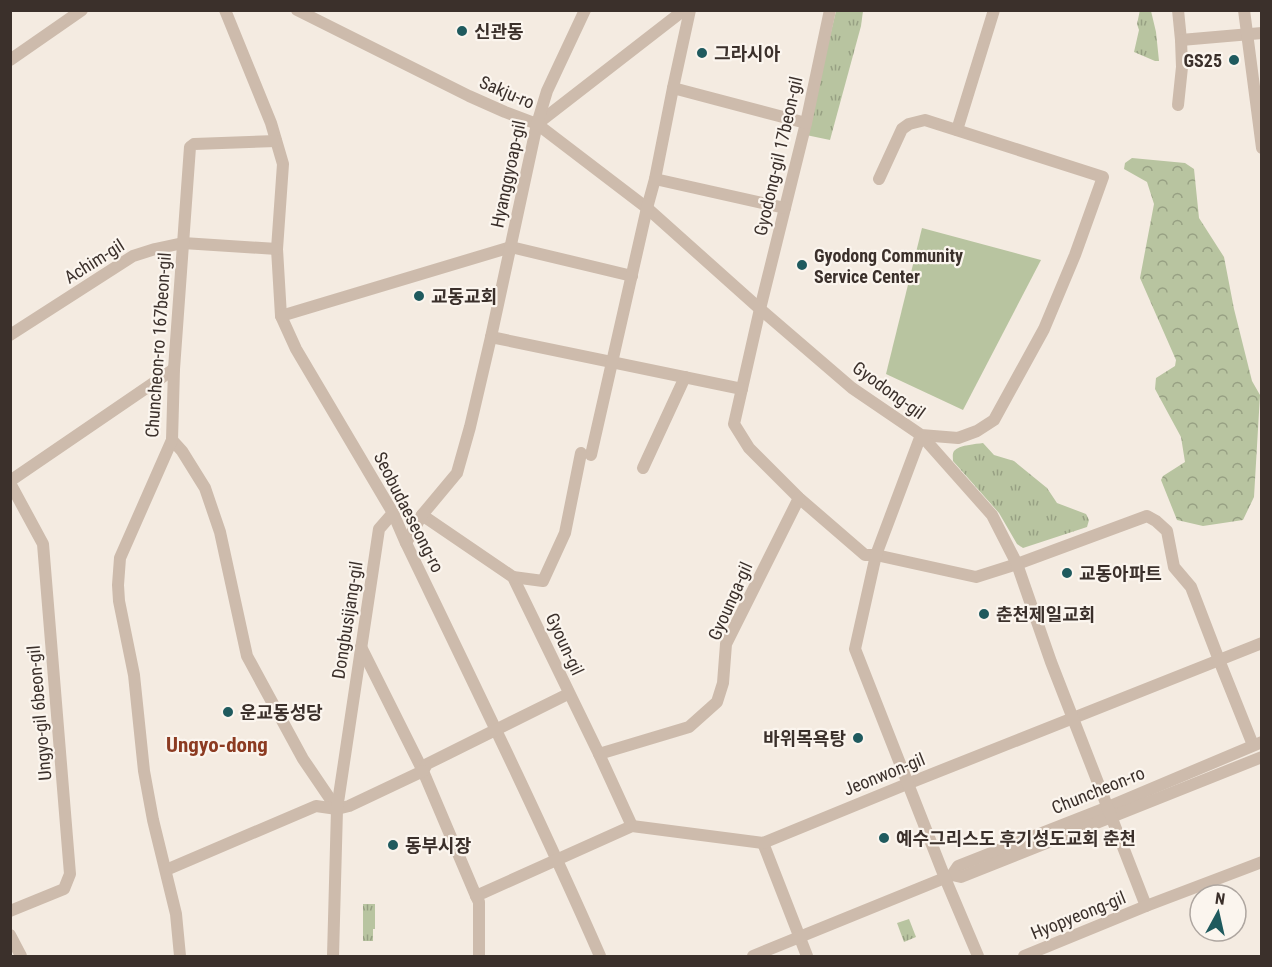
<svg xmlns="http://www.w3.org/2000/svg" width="1272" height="967" font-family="'Roboto Condensed','Noto Sans KR',sans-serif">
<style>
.grass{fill:url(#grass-tufts)}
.forest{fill:url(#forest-crowns)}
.pitch{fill:#b8c4a0}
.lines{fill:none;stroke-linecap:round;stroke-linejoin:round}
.minor{stroke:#cdbbac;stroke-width:12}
.poi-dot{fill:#1f5a5e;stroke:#fbf5ee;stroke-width:2}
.labels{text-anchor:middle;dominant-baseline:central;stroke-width:4.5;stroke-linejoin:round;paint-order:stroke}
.poi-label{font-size:18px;font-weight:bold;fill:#3b302b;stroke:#fbf5ee;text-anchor:start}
.street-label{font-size:18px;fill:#3b302b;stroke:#fbf5ee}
.quarter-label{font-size:21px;font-weight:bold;fill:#8c3b22;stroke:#fbf5ee}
</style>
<defs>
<pattern id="grass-tufts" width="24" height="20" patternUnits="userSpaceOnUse" patternTransform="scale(1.5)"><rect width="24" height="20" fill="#b8c4a0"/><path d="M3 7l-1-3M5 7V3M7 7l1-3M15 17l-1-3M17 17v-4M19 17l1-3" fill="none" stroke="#97a083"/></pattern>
<pattern id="forest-crowns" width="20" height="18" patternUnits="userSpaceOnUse" patternTransform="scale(1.5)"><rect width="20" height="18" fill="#b8c4a0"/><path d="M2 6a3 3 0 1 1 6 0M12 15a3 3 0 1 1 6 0" fill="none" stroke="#97a083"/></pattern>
</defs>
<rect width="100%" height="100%" fill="#f4ebe1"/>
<g class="grass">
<polygon points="1140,10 1151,11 1156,32 1159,61 1155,61 1134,52 1139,30 1137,24"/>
<polygon points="836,11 863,11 861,26 830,140 806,135"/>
<path d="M983 443 994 455 1014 461 1047 488 1057 503 1086 514 1089 520 1087 527 1023 548 1017 544 999 513 953 461C953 458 952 454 954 451 959 445 976 444 983 443Z"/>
<polygon points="363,904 375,904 375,929 373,929 373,941 363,941"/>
<polygon points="909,919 916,937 904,942 897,923"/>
</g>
<polygon class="forest" points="1132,158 1185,163 1194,169 1199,218 1224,257 1234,309 1252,381 1260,395 1254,497 1243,520 1203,526 1177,520 1161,480 1163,476 1185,462 1181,437 1155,389 1156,378 1175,366 1176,360 1140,278 1154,204 1147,182 1124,169 1125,163"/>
<polygon class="pitch" points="922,228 1041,260 963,410 886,374"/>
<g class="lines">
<g class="minor">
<path d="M225 10 271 123 283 164 277 249 281 316 296 349 393 513 406 543C472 680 539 817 600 956"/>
<polyline points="297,10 469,96 505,112 537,124 684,10"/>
<polyline points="830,10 806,123 760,309 734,424 749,448 799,498 865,555 876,555 976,577 1017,564 1147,516 1156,521 1167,531 1174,567 1191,587 1219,660 1253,745"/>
<polyline points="1178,10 1181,40 1262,33"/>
<polyline points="1244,10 1262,148"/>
<polyline points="10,60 82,10"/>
<polyline points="673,88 806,123"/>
<polyline points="1178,105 1182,67 1181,40"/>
<polyline points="537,124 647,208 760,309 852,388 921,435 958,438 977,431 994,420 1044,329 1075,255 1103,177 925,120 909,124 902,129 879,179"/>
<polyline points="957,130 994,10"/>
<polyline points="655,179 785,208"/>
<polyline points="281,316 511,247 632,276"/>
<polyline points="10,335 133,256 155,249 183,243 277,249"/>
<polyline points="491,337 742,389"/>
<polyline points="172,440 182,451 205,488 220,532 247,656 303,759 337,809"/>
<polyline points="591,455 647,208 655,179 673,88 690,10"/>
<polyline points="643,468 685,377"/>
<polyline points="10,481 174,369"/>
<polyline points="10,483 43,544 70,874 64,889 10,911"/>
<polyline points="422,515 513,577 599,754 632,826"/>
<polyline points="406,543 422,515 457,473 470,427 491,337 537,124 547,91 585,10"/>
<polyline points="513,577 543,581 565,533 581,453"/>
<polyline points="361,647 423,771 476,896"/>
<polyline points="599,754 689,727 717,702 723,683 726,644 799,498"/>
<polyline points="423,771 427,764 568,694"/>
<polyline points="763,843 807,956"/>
<polyline points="166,870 316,806 337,809 349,806 423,771"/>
<polyline points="952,875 958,866 1108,807 1262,742"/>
<polyline points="10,935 21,956"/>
<polyline points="180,956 176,914 153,820 144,771 134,675 119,601 118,585 120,558 172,440 174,369 190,147 194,144 276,141"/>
<polyline points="333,956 337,809 379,529 393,513"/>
<polyline points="479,956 479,902 476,896 632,826 763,843 907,784 1262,643"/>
<polyline points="753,956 952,875 961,877 1262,757"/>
<polyline points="978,956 945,878 855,649 876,555 921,435 992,515 1017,564 1051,662 1146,906"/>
<polyline points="1024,956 1146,906 1262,862"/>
</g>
</g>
<g class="poi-dot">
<circle cx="462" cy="31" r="6"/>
<circle cx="702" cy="53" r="6"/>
<circle cx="1234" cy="60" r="6"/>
<circle cx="802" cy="265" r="6"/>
<circle cx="419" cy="296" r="6"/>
<circle cx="1067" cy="573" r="6"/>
<circle cx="984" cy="614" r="6"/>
<circle cx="228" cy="712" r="6"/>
<circle cx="858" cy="738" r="6"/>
<circle cx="884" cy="838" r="6"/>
<circle cx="393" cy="845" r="6"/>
</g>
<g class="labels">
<g class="poi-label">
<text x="474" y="31">신관동</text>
<text x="714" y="53">그라시아</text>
<text x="1222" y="60" text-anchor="end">GS25</text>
<text x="814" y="255">Gyodong Community<tspan x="814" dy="21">Service Center</tspan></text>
<text x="431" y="296">교동교회</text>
<text x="1079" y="573">교동아파트</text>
<text x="996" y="614">춘천제일교회</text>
<text x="240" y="712">운교동성당</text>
<text x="846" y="738" text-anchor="end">바위목욕탕</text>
<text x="896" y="838">예수그리스도 후기성도교회 춘천</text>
<text x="405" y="845">동부시장</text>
</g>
<g class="street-label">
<text transform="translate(507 92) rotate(23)">Sakju-ro</text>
<text transform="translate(778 156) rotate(-77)">Gyodong-gil 17beon-gil</text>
<text transform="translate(508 174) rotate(-78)">Hyanggyoap-gil</text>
<text transform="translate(94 261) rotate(-32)">Achim-gil</text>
<text transform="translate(158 345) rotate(-86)">Chuncheon-ro 167beon-gil</text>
<text transform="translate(889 390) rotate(36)">Gyodong-gil</text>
<text transform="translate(409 512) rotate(63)">Seobudaeseong-ro</text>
<text transform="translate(730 601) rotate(-66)">Gyounga-gil</text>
<text transform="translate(347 620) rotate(-81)">Dongbusijang-gil</text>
<text transform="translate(565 644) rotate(65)">Gyoun-gil</text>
<text transform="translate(39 713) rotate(-95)">Ungyo-gil 6beon-gil</text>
<text transform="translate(884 774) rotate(-22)">Jeonwon-gil</text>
<text transform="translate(1098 790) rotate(-22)">Chuncheon-ro</text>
<text transform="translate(1078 915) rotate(-22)">Hyopyeong-gil</text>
</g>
<g class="quarter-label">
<text x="217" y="745">Ungyo-dong</text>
</g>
</g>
<rect width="1272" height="967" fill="none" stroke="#3b302b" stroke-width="24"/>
<g transform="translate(1218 913) rotate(8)"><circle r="28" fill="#fbf5ee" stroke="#aea6a0" stroke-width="1.5"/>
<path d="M0-4.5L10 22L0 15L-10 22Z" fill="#1f5a5e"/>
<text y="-9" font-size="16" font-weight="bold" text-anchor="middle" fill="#3b302b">N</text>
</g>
</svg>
